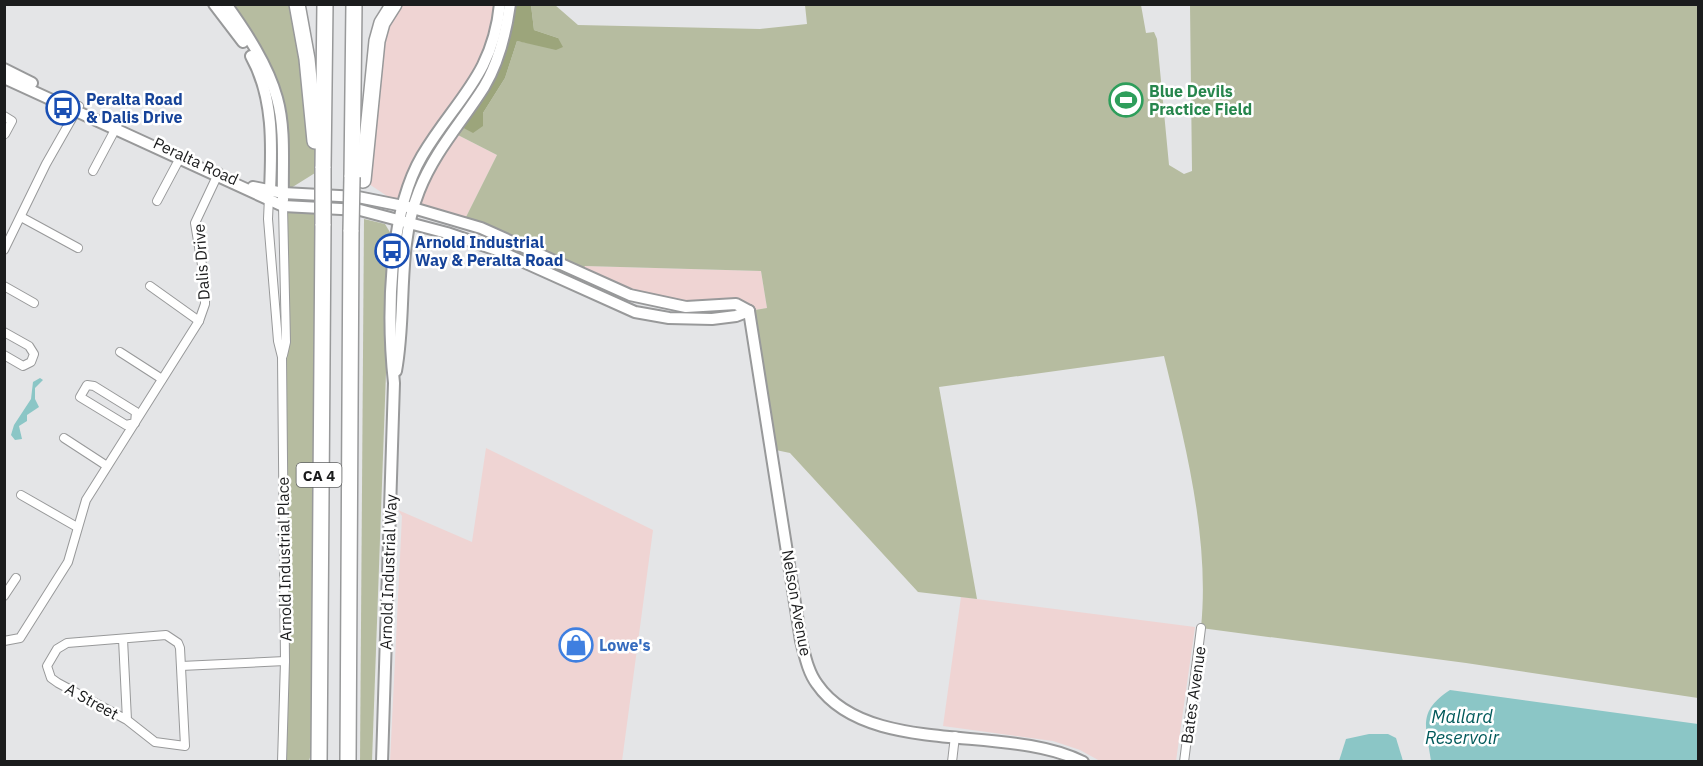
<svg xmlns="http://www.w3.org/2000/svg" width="1703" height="766" font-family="'IBM Plex Sans',sans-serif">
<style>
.commercial{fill:#efd4d3}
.green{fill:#b6bca0}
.forest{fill:#9ca57b}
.water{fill:#8bc6c6}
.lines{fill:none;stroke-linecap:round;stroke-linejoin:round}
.street-casing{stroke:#98999a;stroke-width:10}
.secondary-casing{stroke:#98999a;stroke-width:14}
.highway-casing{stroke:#98999a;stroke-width:18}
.street{stroke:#fff;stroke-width:8}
.secondary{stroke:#fff;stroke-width:10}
.highway{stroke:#fff;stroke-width:15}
.highway-bridge-casing{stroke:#98999a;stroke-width:18;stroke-linecap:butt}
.highway-bridge{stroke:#fff;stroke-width:15}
.labels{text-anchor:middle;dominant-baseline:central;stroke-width:5;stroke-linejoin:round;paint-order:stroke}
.shield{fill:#fff;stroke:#5f6061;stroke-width:1.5}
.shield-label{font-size:15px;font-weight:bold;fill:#1b1c1d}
.leisure-label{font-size:16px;font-weight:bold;fill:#27864d;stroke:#fff;text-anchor:start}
.transit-label{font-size:16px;font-weight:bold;fill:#164399;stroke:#fff;text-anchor:start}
.street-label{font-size:16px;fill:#1b1c1d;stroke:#fff}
.shop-label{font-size:16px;font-weight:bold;fill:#366cbe;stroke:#fff;text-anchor:start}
.water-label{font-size:18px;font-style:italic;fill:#00595a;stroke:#fff}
</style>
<rect width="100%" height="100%" fill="#e4e5e7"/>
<g class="commercial">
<polygon points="394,4 500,5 494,36 438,134 402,206 363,180 377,41"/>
<polygon points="452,132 497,155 463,223 413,208"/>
<polygon points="585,266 761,271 767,308 749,311 736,304 686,307 580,274"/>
<polygon points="486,448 653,530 622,761 390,762 402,516 398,510 472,542"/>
<polygon points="961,597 1195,627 1176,761 1100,761 1080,750 1053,741 943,726"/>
</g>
<g class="green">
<path d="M808 4 1141 5 1146 33 1154 32 1157 39 1169 165 1184 174 1192 171 1190 5H1698V698L1466 663 1201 628C1210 538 1185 444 1164 356L939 387 977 599 918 592 790 453 771 449 749 311 767 308 761 271 585 266 580 274 463 223 497 155 452 132 483 113 505 78 517 41 534 44 558 38 534 30 531 5H555L578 25 760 29 807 24 805 5Z"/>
<polygon points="226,5 297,5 323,168 283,193 277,97"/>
<polygon points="283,206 320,208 319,725 309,761 282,762"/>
<polygon points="364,219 385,224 391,234 372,761 360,762"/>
</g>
<polygon class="forest" points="510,5 531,5 534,30 558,38 563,47 556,50 517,41 505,78 483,113 483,126 473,133 458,125 485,85"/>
<g class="water">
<polygon points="40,378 43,380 35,388 35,399 39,407 27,415 27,421 19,426 22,439 15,440 11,435 14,425 31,399 33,382"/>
<path d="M1450 690 1698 724V761H1431C1426 726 1417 712 1450 690Z"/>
<polygon points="1369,734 1388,734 1396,738 1403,761 1339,761 1346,739"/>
</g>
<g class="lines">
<defs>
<g id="street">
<polyline points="4,116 12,121 5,134"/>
<polyline points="93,171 117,126"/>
<polyline points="269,197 268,219 278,341 282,357 285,661 282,762"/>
<polyline points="157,201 181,156"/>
<polyline points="21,217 78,248"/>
<polyline points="4,250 46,164 79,106"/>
<polyline points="4,286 34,303"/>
<polyline points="150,286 199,321"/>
<polyline points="4,332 29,346 34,354 31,362 23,366 4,355"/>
<polyline points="120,352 162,379"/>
<polyline points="283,355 286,342 283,206"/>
<polygon points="87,385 94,386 136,412 135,423 126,425 80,397"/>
<polyline points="64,438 107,466"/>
<polyline points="21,495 77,527"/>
<polyline points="4,596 16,578"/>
<polyline points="123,639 127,720 155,742 185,746 180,648 178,643 166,635 67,643 57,649 47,666 51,678 58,683 127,720"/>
<polyline points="4,641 20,638 68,562 86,500 199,321 205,304 205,283 195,223 219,172"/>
<polyline points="181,666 285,661"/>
<polyline points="952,762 955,736"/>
<polyline points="1184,762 1201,628"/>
</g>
<g id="secondary">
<polyline points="214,4 243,42"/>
<path d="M226 4C246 32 268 65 277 98 286 130 282 167 283 200"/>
<path d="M251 56C274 97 272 146 270 191"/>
<polyline points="4,69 32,83"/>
<polyline points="4,78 283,206 360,210 447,233 497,250 635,312 669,318 712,319 736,316 749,311"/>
<polyline points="253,187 283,193 358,197 413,208 481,228 630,295 686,307 736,304 749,311"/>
<path d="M749 311 801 641C805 656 808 672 817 684 868 758 1007 723 1083 762"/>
<path d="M396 371C407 312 396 248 419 191 434 152 462 122 484 87 499 62 506 33 510 4"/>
<path d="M382 762 394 383C387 318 388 214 422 156 455 100 493 76 500 4"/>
</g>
<g id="highway">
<polyline points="297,4 307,59 315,141"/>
<polyline points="323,168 325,4"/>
<polyline points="352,177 354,4"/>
<polyline points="363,180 377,41 382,23 394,4"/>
<polyline points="319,762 323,224"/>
<polyline points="348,762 351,230"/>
</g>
</defs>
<use href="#street" class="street-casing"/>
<use href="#secondary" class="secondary-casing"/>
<use href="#highway" class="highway-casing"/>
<use href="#street" class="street"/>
<use href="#secondary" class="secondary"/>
<use href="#highway" class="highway"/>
<defs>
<g id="highway-bridge">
<polyline points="323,224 323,168"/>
<polyline points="351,230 352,177"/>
</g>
</defs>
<use href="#highway-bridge" class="highway-bridge-casing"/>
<use href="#highway-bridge" class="highway-bridge"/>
</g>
<defs>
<symbol id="stadium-ring" viewBox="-11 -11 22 22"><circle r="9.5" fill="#fff" stroke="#2e9e5b" stroke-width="1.5"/><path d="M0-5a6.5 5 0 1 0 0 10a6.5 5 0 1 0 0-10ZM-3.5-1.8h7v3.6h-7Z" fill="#2e9e5b"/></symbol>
<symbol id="bus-ring" viewBox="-11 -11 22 22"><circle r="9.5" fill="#fff" stroke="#1a4fb4" stroke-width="1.5"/><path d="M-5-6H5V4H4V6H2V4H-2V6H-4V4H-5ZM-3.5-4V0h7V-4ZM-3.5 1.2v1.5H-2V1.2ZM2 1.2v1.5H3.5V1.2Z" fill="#1a4fb4"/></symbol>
<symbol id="shop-ring" viewBox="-11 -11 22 22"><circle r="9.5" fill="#fff" stroke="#3f7fe0" stroke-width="1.5"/><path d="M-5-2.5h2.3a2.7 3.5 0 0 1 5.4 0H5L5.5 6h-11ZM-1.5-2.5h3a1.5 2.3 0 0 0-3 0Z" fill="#3f7fe0"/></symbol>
</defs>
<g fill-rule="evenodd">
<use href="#stadium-ring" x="1107" y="81" width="38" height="38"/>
<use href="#bus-ring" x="44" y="89" width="38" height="38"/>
<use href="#bus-ring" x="373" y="232" width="38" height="38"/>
<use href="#shop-ring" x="557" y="626" width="38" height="38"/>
</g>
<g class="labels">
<rect class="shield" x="296.5" y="463" width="45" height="24" rx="4.5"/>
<g class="shield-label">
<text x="319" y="475">CA 4</text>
</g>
<g class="leisure-label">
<text x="1149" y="91">Blue Devils<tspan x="1149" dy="18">Practice Field</tspan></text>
</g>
<g class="transit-label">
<text x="86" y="99">Peralta Road<tspan x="86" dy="18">&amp; Dalis Drive</tspan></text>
<text x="415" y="242">Arnold Industrial<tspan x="415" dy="18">Way &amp; Peralta Road</tspan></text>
</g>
<g class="street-label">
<text transform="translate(196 161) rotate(25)">Peralta Road</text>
<text transform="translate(201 262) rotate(-94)">Dalis Drive</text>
<text transform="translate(284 559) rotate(-91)">Arnold Industrial Place</text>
<text transform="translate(388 572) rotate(-88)">Arnold Industrial Way</text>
<text transform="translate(797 603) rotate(80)">Nelson Avenue</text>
<text transform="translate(1193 695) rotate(-82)">Bates Avenue</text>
<text transform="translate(92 701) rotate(29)">A Street</text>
</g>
<g class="shop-label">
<text x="599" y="645">Lowe's</text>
</g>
<g class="water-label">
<text x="1462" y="716">Mallard<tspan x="1462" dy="21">Reservoir</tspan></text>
</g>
</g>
<rect width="1703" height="766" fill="none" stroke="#1b1c1d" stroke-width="12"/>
</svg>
